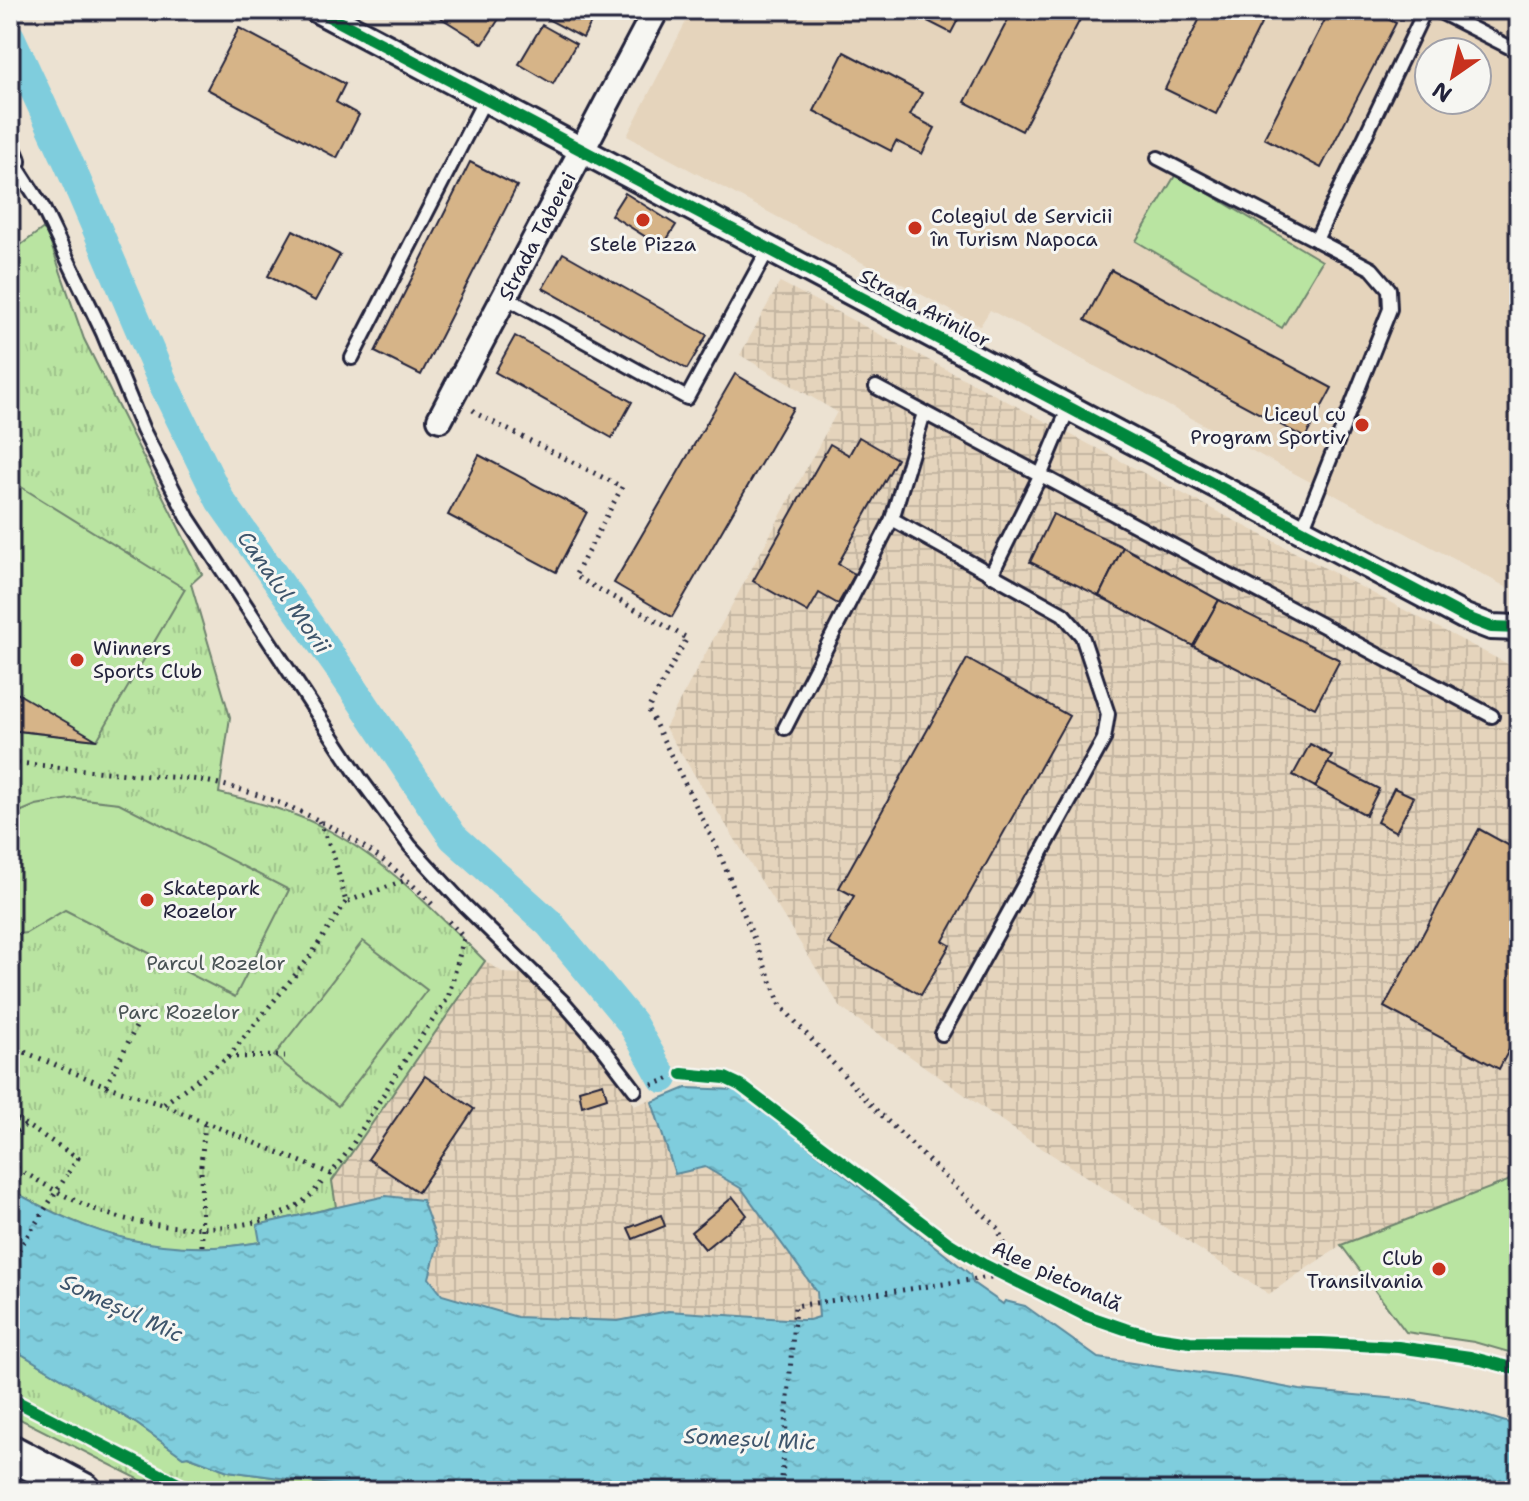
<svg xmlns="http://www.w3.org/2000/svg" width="1529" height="1501" font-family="'Shantell Sans',sans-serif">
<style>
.built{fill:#e5d4bc;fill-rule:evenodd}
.industrial{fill:url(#industrial-grid)}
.park{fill:url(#park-tufts);stroke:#6e836e;stroke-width:2}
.pitch{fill:#b9e4a1;stroke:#6e836e;stroke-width:2}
.water{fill:url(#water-ripples);stroke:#5a899c;stroke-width:2}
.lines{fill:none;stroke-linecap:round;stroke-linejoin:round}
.canal{stroke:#7fcddd;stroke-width:30}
.building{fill:#d6b488;stroke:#22223b;stroke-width:2}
.service-casing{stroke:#22223b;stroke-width:18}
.minor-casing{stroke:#22223b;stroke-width:30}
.secondary-casing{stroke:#22223b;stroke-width:40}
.path{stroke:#22223b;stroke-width:5;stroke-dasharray:2 6;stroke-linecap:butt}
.service{stroke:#f6f6f2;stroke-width:12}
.minor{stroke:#f6f6f2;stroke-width:24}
.secondary{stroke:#f6f6f2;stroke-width:34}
.path-bridge{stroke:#22223b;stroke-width:5;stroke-dasharray:2 6;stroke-linecap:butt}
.cycleway-casing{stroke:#f6f6f2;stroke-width:17}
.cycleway{stroke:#00873e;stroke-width:12}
.poi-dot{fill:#c8321e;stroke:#f6f6f2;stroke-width:3}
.labels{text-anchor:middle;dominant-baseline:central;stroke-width:6;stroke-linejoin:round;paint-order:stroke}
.poi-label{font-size:20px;fill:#22223b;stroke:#f6f6f2;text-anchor:start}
.street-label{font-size:20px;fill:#22223b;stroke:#f6f6f2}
.park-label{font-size:20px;fill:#485254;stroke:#f6f6f2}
.water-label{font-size:22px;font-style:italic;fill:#3e556c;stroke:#f6f6f2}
</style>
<defs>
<pattern id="industrial-grid" width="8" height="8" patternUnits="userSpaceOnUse" patternTransform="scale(2)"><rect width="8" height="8" fill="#e5d4bc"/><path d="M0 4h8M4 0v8" fill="none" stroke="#c4b6a2"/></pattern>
<pattern id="park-tufts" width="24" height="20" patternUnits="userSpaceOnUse" patternTransform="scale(2)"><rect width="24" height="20" fill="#b9e4a1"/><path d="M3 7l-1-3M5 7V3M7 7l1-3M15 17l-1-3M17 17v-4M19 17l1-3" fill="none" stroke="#9fc38c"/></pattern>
<pattern id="water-ripples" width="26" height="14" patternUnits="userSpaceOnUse" patternTransform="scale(2)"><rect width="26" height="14" fill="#7fcddd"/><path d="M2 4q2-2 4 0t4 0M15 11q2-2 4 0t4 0" fill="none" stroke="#6db0bf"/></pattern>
</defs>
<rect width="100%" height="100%" fill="#ece2d2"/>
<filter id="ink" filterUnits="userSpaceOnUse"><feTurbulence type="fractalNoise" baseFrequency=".0125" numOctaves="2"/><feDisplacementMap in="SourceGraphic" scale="16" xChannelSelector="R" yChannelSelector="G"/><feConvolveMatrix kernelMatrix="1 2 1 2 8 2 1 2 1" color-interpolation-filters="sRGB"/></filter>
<g filter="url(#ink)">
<path class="built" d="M692 10H1519V541L1508 588 990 310 980 326 627 136ZM1429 52H1477V100H1429Z"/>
<g class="industrial">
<polygon points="780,282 1519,670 1519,1168 1508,1181 1341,1245 1269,1294 1029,1140 841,1008 665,728 837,412 740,355"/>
<polygon points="485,961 504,973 526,974 622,1080 634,1106 651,1099 675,1174 705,1167 742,1189 817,1292 820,1317 809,1320 800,1320 668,1311 618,1321 517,1317 442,1295 429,1278 438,1244 386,1196 336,1207 332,1181"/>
</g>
<g class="park">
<path d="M45 227 84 339 202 574 191 584 230 717 219 793C257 802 296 812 330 831 389 863 437 913 485 961L332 1181 336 1207 258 1225 261 1242C164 1259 93 1237 10 1189V253Z"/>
<polygon points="10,1347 137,1424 183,1457 187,1456 229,1471 339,1486 399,1491 162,1491 10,1414"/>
</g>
<g class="pitch">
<polygon points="1176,174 1322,261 1282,328 1136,241"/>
<polygon points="10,480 185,589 97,740 10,730"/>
<polygon points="75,798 119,803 289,890 235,997 65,910 26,933 10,935 10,816 36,805"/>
<polygon points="363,941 427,990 338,1106 274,1056"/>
<polygon points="1519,1168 1519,1355 1474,1342 1406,1332 1341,1245 1508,1181"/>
</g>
<path class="water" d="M686 1088 737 1090 970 1274 973 1283 1003 1304 1005 1301 1025 1306 1098 1358 1235 1378 1300 1390 1410 1400 1473 1412 1519 1426V1491H399L339 1486 228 1471 188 1456 183 1457 137 1424 10 1347V1189C90 1237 167 1258 260 1242L257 1225 386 1196 422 1200 438 1244 429 1278 442 1295 517 1317 618 1321 668 1311 800 1320H809L819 1317 817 1292 742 1189 705 1167 675 1174 652 1102Z"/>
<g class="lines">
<polyline class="canal" points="10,37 70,166 164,385 220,500 340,669 453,837 549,923 632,1023 663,1078"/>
</g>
<g class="building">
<polygon points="431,10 503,10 504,11 483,44 430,11"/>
<polygon points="538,10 594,10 597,11 583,38 536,13"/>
<polygon points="906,10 963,10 951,33"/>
<polygon points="1013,10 1085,10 1022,131 965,102"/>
<polygon points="1204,10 1268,10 1216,114 1165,89"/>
<polygon points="1330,10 1370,10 1396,23 1321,168 1264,138"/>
<polygon points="542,25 576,44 553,84 519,64"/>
<polygon points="239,28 345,84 336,102 359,115 337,158 207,89"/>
<polygon points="844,52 922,93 910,115 935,128 922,154 896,141 891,151 814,111"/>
<polygon points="470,162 517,186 421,375 375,352"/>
<polygon points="625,193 676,225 662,247 611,215"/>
<polygon points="293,230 340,255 315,301 268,276"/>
<polygon points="563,253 707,335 687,369 543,288"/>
<polygon points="1111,270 1332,388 1305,438 1085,320"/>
<polygon points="515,336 632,402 612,438 495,372"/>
<polygon points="735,374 793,408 672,617 614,583"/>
<polygon points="859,437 897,459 838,564 855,574 838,604 819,593 808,612 753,581 830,444 849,455"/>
<polygon points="479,455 587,512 556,572 448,515"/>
<polygon points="1053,514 1123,547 1099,596 1030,562"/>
<polygon points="1123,547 1219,600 1193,646 1099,596"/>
<polygon points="1219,600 1340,660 1315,708 1193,646"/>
<polygon points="967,659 1069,716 943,941 950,945 921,995 828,943 854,896 839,888"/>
<polygon points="10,689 97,740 10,730"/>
<polygon points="1310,744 1332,756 1315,787 1293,775"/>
<polygon points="1328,763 1379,789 1366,815 1315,787"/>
<polygon points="1394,788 1414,797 1396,832 1377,822"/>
<polygon points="1479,829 1519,851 1519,1031 1499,1069 1384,1007"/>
<polygon points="425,1076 474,1109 418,1192 368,1159"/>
<polygon points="603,1083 607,1098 582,1106 579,1090"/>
<polygon points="733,1197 747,1215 705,1249 691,1232"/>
<polygon points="661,1215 665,1226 633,1239 628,1228"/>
</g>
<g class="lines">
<defs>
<g id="service">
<polyline points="1436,10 1519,52"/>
<polyline points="1158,158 1372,269 1389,289 1390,309 1302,530"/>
<polyline points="10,163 13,161 42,206 103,333 143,430 188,518 359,777 410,846 465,906 563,1002 603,1048 635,1090"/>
<polyline points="1316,240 1425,10"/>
<polyline points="505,297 687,398 769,248"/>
<polyline points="352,358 485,99"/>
<polyline points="876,387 1492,716"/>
<polyline points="892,519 1063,614 1082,636 1108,714 1104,739 942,1034"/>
<polyline points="991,575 1041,474 1069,407"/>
<polyline points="785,728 892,519 924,413"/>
</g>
<g id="minor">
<polyline points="317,10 1465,617 1491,627 1519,628"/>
<polyline points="10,154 13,161"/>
<polyline points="440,419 656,10"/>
</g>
<polyline id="secondary" points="10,1452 84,1491"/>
</defs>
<use href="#service" class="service-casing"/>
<use href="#minor" class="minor-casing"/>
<use href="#secondary" class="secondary-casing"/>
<g class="path">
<polyline points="473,410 479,415 622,487 575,576 687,638 648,709 719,852 781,1006 872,1106 998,1228 1008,1257 1004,1275 795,1306 781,1491"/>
<path d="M10 762C53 767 95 771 138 775 160 777 183 777 205 781 290 798 372 841 432 904"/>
<polyline points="319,821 333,853 346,902 406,880"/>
<polyline points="10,1046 106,1086 163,1105 331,1174 349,1150 401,1066 448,998 464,938 445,917"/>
<polyline points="228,1057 285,1056"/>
<polyline points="652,1085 682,1074"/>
<polyline points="106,1086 140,1019"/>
<polyline points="164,1104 228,1057 309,958 346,902"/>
<polyline points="10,1115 78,1158 67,1175"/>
<polyline points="10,1136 26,1125"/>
<path d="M10 1164C40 1182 69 1200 102 1212 154 1231 244 1236 293 1208 306 1201 316 1191 324 1179"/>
<polyline points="202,1246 201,1165 205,1122"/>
</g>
<use href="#service" class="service"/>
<use href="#minor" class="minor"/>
<use href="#secondary" class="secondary"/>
<polyline class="path-bridge" points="10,1263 67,1175"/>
<defs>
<g id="cycleway">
<polyline points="317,10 1465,617 1491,627 1519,628"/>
<polyline points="682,1074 725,1078 740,1085 947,1242 984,1265 1087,1316 1125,1329 1156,1337 1190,1342 1321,1343 1398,1347 1470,1357 1519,1370"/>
<polyline points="10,1398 192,1491"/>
</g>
</defs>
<use href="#cycleway" class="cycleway-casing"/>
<use href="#cycleway" class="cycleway"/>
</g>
</g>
<g class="poi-dot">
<circle cx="643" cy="220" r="8"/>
<circle cx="915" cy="228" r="8"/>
<circle cx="1362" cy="425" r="8"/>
<circle cx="77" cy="660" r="8"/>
<circle cx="147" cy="900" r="8"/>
<circle cx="1439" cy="1269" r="8"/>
</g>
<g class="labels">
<g class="poi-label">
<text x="931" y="216">Colegiul de Servicii<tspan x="931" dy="23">în Turism Napoca</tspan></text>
<text x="643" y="244" text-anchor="middle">Stele Pizza</text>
<text x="1346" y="414" text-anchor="end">Liceul cu<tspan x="1346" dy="23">Program Sportiv</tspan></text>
<text x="93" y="648">Winners<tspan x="93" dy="23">Sports Club</tspan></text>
<text x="163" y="888">Skatepark<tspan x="163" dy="23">Rozelor</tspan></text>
<text x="1423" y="1258" text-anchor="end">Club<tspan x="1423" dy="23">Transilvania</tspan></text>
</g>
<g class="street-label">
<text transform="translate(537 236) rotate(-62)">Strada Taberei</text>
<text transform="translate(925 308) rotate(28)">Strada Arinilor</text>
<text transform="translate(1057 1276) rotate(25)">Alee pietonală</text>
</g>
<g class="park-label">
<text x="216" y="963">Parcul Rozelor</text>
<text x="179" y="1012">Parc Rozelor</text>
</g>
<g class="water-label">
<text transform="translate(284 592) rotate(55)">Canalul Morii</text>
<text transform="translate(122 1308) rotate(25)">Someșul Mic</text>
<text transform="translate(750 1439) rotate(3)">Someșul Mic</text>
</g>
</g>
<rect width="1529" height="1501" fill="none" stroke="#f6f6f2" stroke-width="40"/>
<rect x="20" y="20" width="1489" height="1461" fill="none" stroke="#22223b" stroke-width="3" filter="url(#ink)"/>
<g transform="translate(1453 76) rotate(214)"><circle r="38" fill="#f6f6f2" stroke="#a1a1a9" stroke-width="2"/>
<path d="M0-6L14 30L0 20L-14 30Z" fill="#c8321e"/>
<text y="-12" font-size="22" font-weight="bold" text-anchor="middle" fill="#22223b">N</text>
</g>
</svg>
